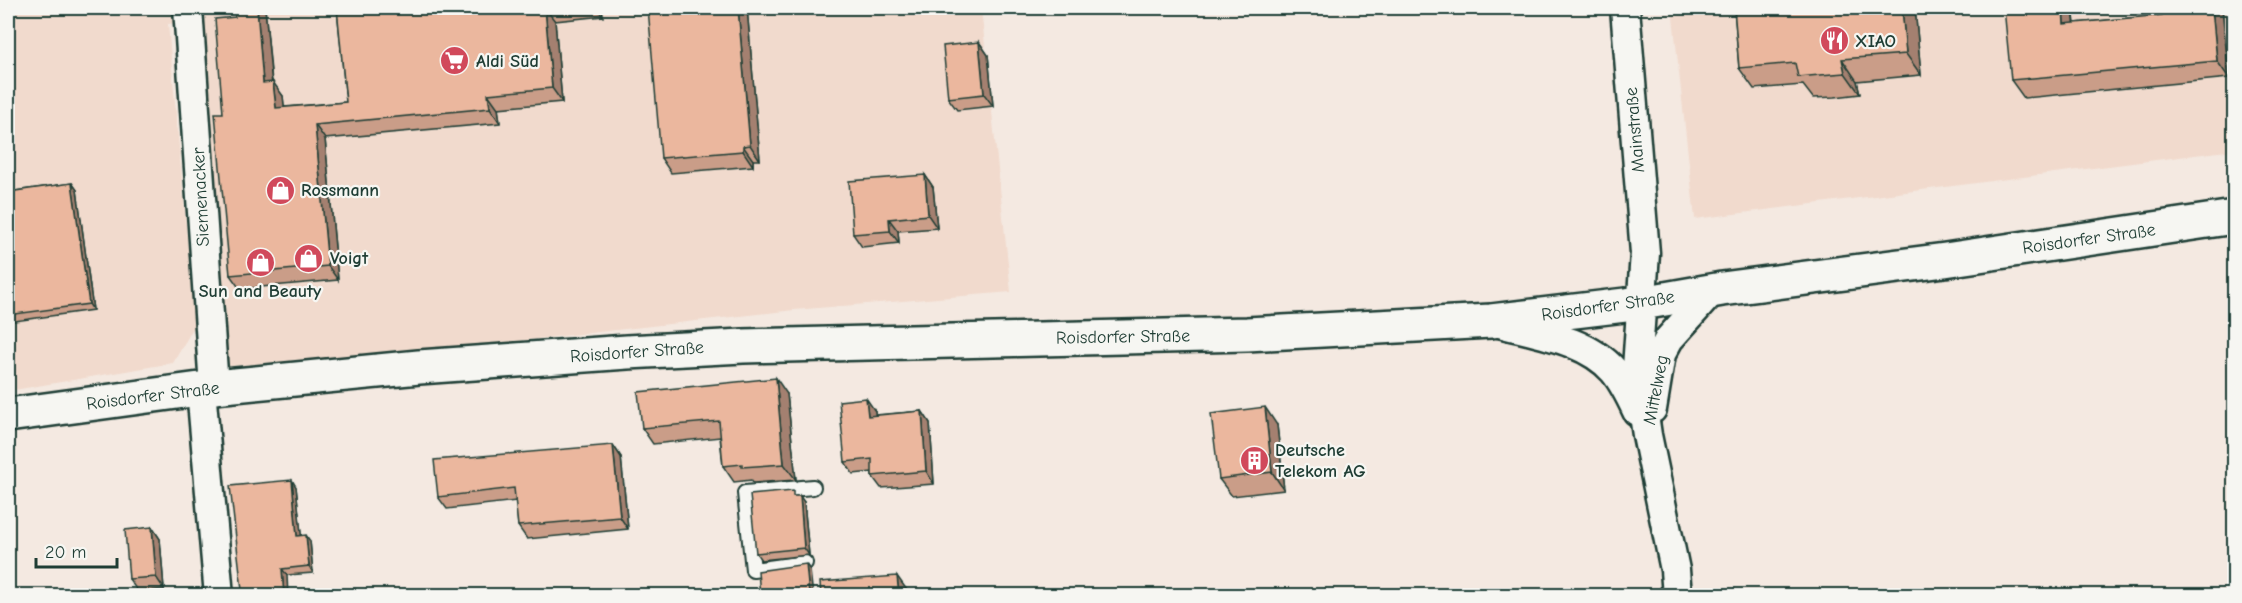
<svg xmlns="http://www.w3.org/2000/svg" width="2242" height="603" font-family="'Comic Neue',sans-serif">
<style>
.built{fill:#f1dacd}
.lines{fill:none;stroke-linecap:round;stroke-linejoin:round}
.lane-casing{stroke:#1f3d34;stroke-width:18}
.street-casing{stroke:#1f3d34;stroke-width:33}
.secondary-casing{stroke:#1f3d34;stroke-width:38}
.lane{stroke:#f6f6f2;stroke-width:14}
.street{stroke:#f6f6f2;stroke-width:28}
.secondary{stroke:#f6f6f2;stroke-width:33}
.wall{fill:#ca9d88;stroke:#1f3d34;stroke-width:1.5}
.shaded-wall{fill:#a4806f;stroke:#1f3d34;stroke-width:1.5}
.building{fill:#ebb79e;stroke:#1f3d34;stroke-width:1.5}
.labels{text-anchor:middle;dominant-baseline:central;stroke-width:4.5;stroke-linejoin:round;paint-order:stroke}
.poi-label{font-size:18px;font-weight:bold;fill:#1f3d34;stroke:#f6f6f2;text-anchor:start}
.street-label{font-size:18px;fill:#1f3d34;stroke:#f6f6f2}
</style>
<rect width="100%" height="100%" fill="#f4e9e1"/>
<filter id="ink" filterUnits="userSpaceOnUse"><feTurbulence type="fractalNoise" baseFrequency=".0167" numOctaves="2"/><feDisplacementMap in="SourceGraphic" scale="12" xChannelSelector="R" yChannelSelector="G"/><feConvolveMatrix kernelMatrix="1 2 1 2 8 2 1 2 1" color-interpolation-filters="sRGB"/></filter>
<g filter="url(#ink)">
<g class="built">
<polygon points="8,8 981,8 1011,292 794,310 483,345 222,367 200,20 168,24 195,325 173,363 8,391"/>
<polygon points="1672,8 2234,8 2234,150 1695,219"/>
</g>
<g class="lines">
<defs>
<polyline id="lane" points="805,563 753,570 745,493 813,487"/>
<g id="street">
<polyline points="188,8 214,387"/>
<polyline points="1625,8 1645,253 1637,368 1647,435 1675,570 1677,596"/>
<path d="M1496 322C1535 333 1586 339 1614 371 1624 383 1630 396 1637 411"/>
<polyline points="201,389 219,596"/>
<polyline points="1652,409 1661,354 1669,339 1712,291"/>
</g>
<polyline id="secondary" points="8,415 214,387 419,367 627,352 743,346 1247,334 1491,321 1642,303 1722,289 1945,260 2234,217"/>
</defs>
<use href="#lane" class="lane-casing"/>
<use href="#street" class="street-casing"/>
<use href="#secondary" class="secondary-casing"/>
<use href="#lane" class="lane"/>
<use href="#street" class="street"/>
<use href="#secondary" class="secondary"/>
</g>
<g class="wall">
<polygon points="234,8 265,8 272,82 283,96 284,107 346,102 337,8 602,8 603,16 555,21 562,102 498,108 500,123 325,139 338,280 240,289 230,275 223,113 235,17"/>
<polygon points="747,8 760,160 753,160 753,166 671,173 661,158"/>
<polygon points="1734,8 1915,8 1921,75 1857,81 1860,94 1835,97 1813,98 1803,85 1754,89 1739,68"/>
<polygon points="2073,8 2075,23 2162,15 2161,8 2222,8 2229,78 2024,98 2011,80"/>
<polygon points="979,42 988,55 993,106 957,110 948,98"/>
<polygon points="925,175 933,187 937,228 898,231 899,243 862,247 853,234"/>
<polygon points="72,183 77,190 93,310 8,322 8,192"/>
<polygon points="787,394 796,480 753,483 751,480 734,482 723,466 720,437 653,444 642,428"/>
<polygon points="875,411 875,415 922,411 930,423 934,484 881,488 872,476 872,472 853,474 845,462"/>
<polygon points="1277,425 1284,490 1232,496 1219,479"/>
<polygon points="613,445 621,457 628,529 527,539 518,526 516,501 447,509 438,497"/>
<polygon points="292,480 296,487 301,535 310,541 313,573 287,575 242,590"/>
<polygon points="796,496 804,502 809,555 761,560 756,553"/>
<polygon points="152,527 160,539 164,589 138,592 129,579"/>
</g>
<g class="shaded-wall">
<polygon points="257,8 265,8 273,97 263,83"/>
<polygon points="545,8 555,21 562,102 552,88"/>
<polygon points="596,8 602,8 603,16"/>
<polygon points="738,8 747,8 760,160 750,145"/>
<polygon points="1902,8 1915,8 1921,75 1906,54"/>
<polygon points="2063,8 2073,8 2076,41 2064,24"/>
<polygon points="2212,8 2222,8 2229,78 2217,61"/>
<polygon points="979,42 988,55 993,106 984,94"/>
<polygon points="1842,59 1857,81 1860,94 1845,73"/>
<polygon points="273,82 283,96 286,122 276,108"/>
<polygon points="488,94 498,108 500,123 490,108"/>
<polygon points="315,125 325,139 338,280 328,266"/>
<polygon points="743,146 753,160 753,166 743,151"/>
<polygon points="925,175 933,187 937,228 928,215"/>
<polygon points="72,183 77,190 93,310 89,304"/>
<polygon points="889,219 898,231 899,243 890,231"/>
<polygon points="776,378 787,394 796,480 784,464"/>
<polygon points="866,398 875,411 876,428 868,416"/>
<polygon points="1265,407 1277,425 1284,490 1272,472"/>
<polygon points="922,411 930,423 934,484 926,471"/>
<polygon points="613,445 621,457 628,529 620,517"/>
<polygon points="292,480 296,487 302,542 297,536"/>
<polygon points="800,496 804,502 809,555 804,548"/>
<polygon points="152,527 160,539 164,589 156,577"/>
<polygon points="306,535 310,541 313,573 309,566"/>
<polygon points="806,564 810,570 813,596 809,595"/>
<polygon points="282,569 287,575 288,596 284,596"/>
<polygon points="897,576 909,593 909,596 899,596"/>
</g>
<g class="building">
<polygon points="234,8 257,8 263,83 273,82 276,108 346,102 337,8 545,8 552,88 488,94 490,108 315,125 328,266 230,275 215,113 223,113 215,19 235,17"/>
<polygon points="648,8 738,8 750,145 743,146 743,151 661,158"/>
<polygon points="1734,8 1902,8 1906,54 1842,59 1845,73 1820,75 1798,77 1795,63 1739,68"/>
<polygon points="2004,8 2063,8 2064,24 2162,15 2161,8 2212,8 2217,61 2011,80"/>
<polygon points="979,42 984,94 948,98 943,46"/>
<polygon points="925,175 928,215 889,219 890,231 853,234 849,181"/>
<polygon points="72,183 89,304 8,315 8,192"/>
<polygon points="776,378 784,464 742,467 742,464 723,466 719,421 642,428 638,392"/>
<polygon points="866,398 868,416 922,411 926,471 872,476 872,459 845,462 839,401"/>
<polygon points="1265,407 1272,472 1219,479 1211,414"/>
<polygon points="613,445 620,517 518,526 514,488 438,497 434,460"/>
<polygon points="292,480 297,536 306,535 309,566 282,569 284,596 240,596 239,590 242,590 230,486"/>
<polygon points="793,491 793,496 800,496 804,548 756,553 750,495"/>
<polygon points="152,527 156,577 129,579 125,530"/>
<polygon points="806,564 809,595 760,596 758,571"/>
<polygon points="897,576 899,596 821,596 820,582"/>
</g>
</g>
<defs>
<symbol id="restaurant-disc" viewBox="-11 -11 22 22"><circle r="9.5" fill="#d1495b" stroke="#f6f6f2"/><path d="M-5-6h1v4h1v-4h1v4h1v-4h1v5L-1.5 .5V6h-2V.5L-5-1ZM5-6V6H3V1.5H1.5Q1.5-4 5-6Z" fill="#fff"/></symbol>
<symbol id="supermarket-disc" viewBox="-11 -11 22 22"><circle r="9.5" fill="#d1495b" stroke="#f6f6f2"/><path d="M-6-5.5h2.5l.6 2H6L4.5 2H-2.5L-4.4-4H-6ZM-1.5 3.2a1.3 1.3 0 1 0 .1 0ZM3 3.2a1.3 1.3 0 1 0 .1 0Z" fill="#fff"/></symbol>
<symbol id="shop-disc" viewBox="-11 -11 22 22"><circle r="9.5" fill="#d1495b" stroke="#f6f6f2"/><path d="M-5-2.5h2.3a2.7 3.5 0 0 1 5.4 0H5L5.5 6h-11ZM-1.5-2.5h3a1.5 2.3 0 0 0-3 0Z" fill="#fff"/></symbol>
<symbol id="building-disc" viewBox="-11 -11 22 22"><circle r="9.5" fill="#d1495b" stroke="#f6f6f2"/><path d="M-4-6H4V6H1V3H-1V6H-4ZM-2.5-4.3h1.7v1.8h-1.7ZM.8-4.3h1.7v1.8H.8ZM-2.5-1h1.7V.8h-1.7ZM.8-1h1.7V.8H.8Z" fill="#fff"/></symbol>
</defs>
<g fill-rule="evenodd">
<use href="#restaurant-disc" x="1818" y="24" width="33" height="33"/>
<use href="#supermarket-disc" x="438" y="44" width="33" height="33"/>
<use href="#shop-disc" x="264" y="174" width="33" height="33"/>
<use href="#shop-disc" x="292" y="242" width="33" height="33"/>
<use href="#shop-disc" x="244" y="246" width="33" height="33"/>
<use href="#building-disc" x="1238" y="444" width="33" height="33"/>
</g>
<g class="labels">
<g class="poi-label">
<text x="1855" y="41">XIAO</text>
<text x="476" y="61">Aldi Süd</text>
<text x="301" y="190">Rossmann</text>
<text x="330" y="258">Voigt</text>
<text x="260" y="291" text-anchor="middle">Sun and Beauty</text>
<text x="1275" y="450">Deutsche<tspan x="1275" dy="21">Telekom AG</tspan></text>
</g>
<g class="street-label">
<text transform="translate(1635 130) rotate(-95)">Mainstraße</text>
<text transform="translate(201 197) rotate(-93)">Siemenacker</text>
<text transform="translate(2089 239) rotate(-8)">Roisdorfer Straße</text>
<text transform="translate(1608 306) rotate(-8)">Roisdorfer Straße</text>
<text transform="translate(1123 337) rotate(-1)">Roisdorfer Straße</text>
<text transform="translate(637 352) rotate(-4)">Roisdorfer Straße</text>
<text transform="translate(1656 390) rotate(-79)">Mittelweg</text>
<text transform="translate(153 396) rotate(-7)">Roisdorfer Straße</text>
</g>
</g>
<rect width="2242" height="603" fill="none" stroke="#f6f6f2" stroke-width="30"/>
<rect x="15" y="15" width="2212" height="573" fill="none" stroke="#1f3d34" stroke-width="2" filter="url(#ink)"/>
<path d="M36 558v9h81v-9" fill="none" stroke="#1f3d34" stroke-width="3"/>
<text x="45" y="558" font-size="18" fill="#1f3d34" stroke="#f6f6f2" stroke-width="4.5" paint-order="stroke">20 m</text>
</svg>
